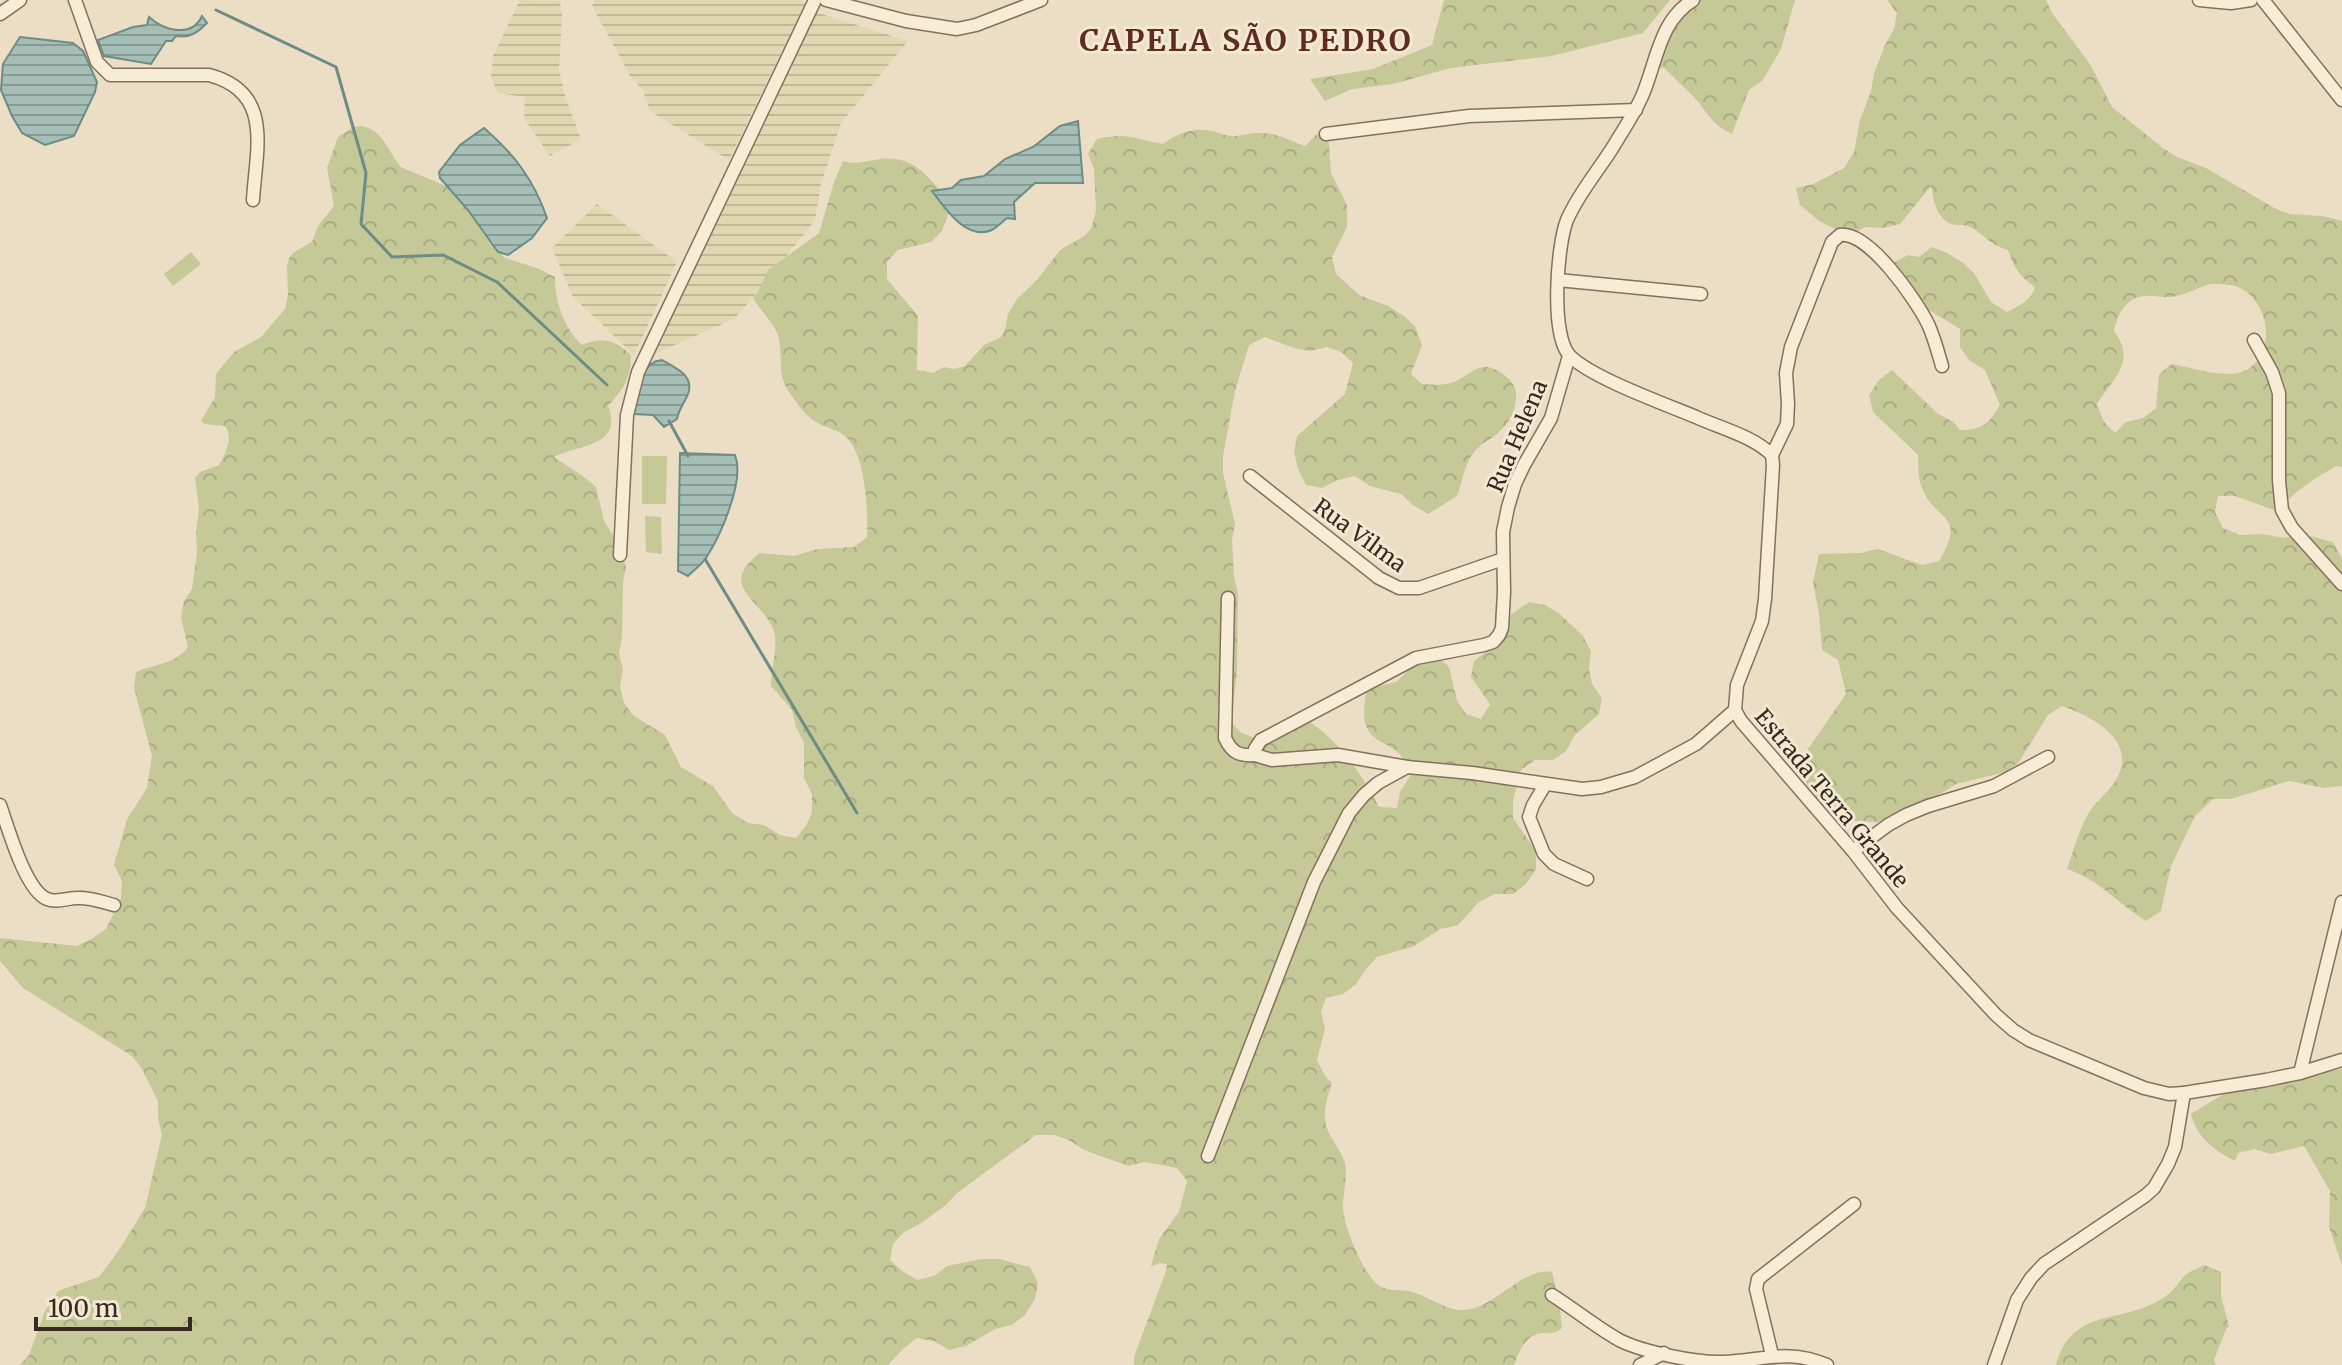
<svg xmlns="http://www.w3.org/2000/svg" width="2342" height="1365" font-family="Merriweather,serif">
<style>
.farmland{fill:url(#farmland-rules)}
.forest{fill:url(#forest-crowns);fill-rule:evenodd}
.pitch{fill:#c5c998}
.water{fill:url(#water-rules);stroke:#6d8c84;stroke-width:2}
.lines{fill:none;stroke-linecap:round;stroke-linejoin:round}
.stream{stroke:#6d8c84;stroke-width:3}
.minor-casing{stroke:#85705b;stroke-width:15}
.minor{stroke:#f7ecd6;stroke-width:12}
.labels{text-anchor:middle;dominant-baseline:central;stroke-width:6;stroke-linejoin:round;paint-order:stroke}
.street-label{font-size:22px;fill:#36291f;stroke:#f3e9d3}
.district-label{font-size:30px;font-weight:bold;letter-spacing:2px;fill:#602c20;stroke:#f3e9d3}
</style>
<defs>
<pattern id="farmland-rules" width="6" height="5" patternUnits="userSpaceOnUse" patternTransform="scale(2)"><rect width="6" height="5" fill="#e1d8b2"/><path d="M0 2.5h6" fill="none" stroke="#c2b999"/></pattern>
<pattern id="forest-crowns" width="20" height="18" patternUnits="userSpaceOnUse" patternTransform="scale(2)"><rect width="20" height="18" fill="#c5c998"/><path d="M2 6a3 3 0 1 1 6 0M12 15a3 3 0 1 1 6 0" fill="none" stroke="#aaad83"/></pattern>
<pattern id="water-rules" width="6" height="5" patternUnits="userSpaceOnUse" patternTransform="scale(2)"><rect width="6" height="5" fill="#a5bfb7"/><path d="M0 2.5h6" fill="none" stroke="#879b94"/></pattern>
</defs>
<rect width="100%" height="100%" fill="#ebdec4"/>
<g class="farmland">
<polygon points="520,0 560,1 562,16 559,70 566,99 581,139 550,156 524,118 525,97 498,93 491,77 493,56"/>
<polygon points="595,0 798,0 806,2 729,160 650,111 643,90 631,77 592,6"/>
<polygon points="815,12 908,41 841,123 821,184 815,220 767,281 734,319 652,355"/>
<polygon points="597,204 677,262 634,355 573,297 552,248"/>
</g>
<g class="forest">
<polygon points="1444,0 1670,0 1643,33 1552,56 1451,68 1393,84 1352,89 1325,101 1310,79 1373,69 1432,45"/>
<path d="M1692 0H1795L1781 49 1762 81 1749 90 1732 134C1711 124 1708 113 1694 97 1684 87 1674 78 1664 68L1658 67 1662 47Z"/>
<path d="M1887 0H2046L2052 13 2090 64 2112 107 2163 148 2177 157 2206 168 2276 209 2290 214 2323 216 2342 221V467L2337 466C2314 478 2294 492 2277 511L2235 496H2218L2215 512 2223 528 2240 535 2262 534 2285 538 2302 534 2333 542 2342 559V786L2324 788 2289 781 2231 799H2213L2195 816 2171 866 2161 911 2146 921C2117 903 2100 880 2067 869 2073 852 2080 826 2090 811 2098 799 2110 791 2117 778 2138 740 2091 716 2062 706L2048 715 2019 762 2006 772 1956 784 1942 793 1911 810 1894 814 1878 822 1842 821 1827 812 1815 801 1807 785 1803 768 1806 752 1846 694 1838 660 1822 650 1819 614 1813 582 1819 554 1861 553 1878 549 1922 565 1939 561C1968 513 1935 522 1922 488 1918 477 1918 466 1918 455L1873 412 1869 395 1879 380 1892 370 1937 413 1953 422 1960 430C1983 430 1988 424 2000 405L1985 370 1970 361 1960 347V329L1929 310 1914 305 1893 281 1888 279 1893 263 1908 255 1919 257 1932 247 1947 253 1962 262 1974 273 1991 302 2007 312C2019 306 2031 300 2035 287 2020 277 2014 268 2008 250 1987 244 1986 235 1970 227 1964 224 1957 226 1951 224 1935 216 1934 200 1931 186L1900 224 1883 228 1865 227 1849 236 1819 221 1800 205 1796 188 1813 184 1844 168 1854 152 1860 120 1871 91 1874 74 1885 45 1894 29 1897 13ZM2211 284C2222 284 2233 284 2242 289 2272 306 2276 359 2242 372 2222 378 2192 368 2172 364L2159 374 2156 408 2143 418 2126 422 2115 433 2104 422 2097 404C2114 377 2137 362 2114 331 2117 316 2126 297 2144 296 2155 295 2165 299 2176 296 2188 294 2199 287 2211 284Z"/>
<path d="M361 126C384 130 388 152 401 167L462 193 495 247 505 258 537 268 555 277C555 302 564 328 582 345 603 336 615 340 631 355 631 378 624 389 608 406 624 448 577 444 554 457L584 477 596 487 604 521 622 550 626 567 623 583 622 637 619 653 623 670 620 686 624 703 634 716 665 735 681 767 713 786 732 813 748 823 764 825 780 835 796 838 806 826 812 812V794L804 778V743L796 727 792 710 771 686C771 670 777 652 775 636 769 602 713 588 760 553L794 556 817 549 854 547 867 537C868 510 866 456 846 437 838 430 827 428 818 423 806 417 793 399 786 387 777 370 784 350 777 333 771 319 760 311 753 298L758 292 768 270 819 233 834 182 843 161C856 165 867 161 880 159 920 155 927 182 953 201L942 231 931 242 898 250 887 262V279L918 316 917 370 933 373 944 367 953 369 965 366 984 345 1001 337 1005 330 1008 314 1017 299 1037 280 1060 250 1084 236 1091 229 1096 211 1094 168 1088 154 1097 139C1128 132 1134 139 1163 144 1177 134 1193 127 1211 131 1218 132 1223 135 1230 136 1241 137 1251 132 1262 133 1277 133 1292 141 1305 146L1316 135 1328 132 1331 173 1347 205V227L1332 257 1336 274 1359 295 1388 306 1404 316 1415 326 1422 345 1411 374 1422 384C1434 385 1448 386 1458 380 1468 375 1475 367 1486 367 1494 367 1502 373 1508 378 1524 393 1514 419 1499 432 1492 439 1481 443 1475 451 1464 463 1463 481 1457 496L1428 514 1413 505 1401 494 1370 486 1355 476 1338 480 1322 488 1306 485 1298 469 1294 452 1297 436 1345 394 1353 363 1341 352 1327 347 1310 351 1294 348 1265 337 1249 345 1235 391 1223 456V473L1235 524 1232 540 1234 577 1238 594 1237 672 1231 723 1242 733 1257 739 1305 719C1339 740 1361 773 1379 807L1397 808 1400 792 1410 776C1401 739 1380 751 1367 728 1361 716 1366 701 1366 689L1396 682 1420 660 1437 656 1449 667 1457 701 1466 714 1481 719 1490 704 1471 677 1474 661 1487 651 1502 621 1529 602 1545 605 1560 614 1583 636 1591 651 1589 668 1592 684 1602 698 1599 714 1575 735 1566 751 1553 760H1535L1521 770 1513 801V818L1536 851V869L1526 884 1513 894H1495L1479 902 1458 925 1441 929 1412 947 1377 957 1366 969 1356 984 1343 994 1326 998 1321 1012 1325 1029 1317 1060 1325 1076 1332 1083C1327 1098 1321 1115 1328 1131 1333 1142 1341 1151 1345 1163 1348 1176 1343 1192 1343 1206 1343 1225 1362 1271 1377 1284 1386 1292 1400 1289 1412 1292 1429 1296 1446 1311 1464 1310 1494 1309 1522 1267 1552 1272L1559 1302 1562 1328C1553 1336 1547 1331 1537 1334 1524 1338 1518 1354 1514 1365H1134V1357L1166 1271 1167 1264 1160 1263 1151 1266 1159 1239 1179 1212 1187 1181 1177 1168 1145 1162 1128 1166 1084 1150 1069 1140 1054 1135H1036L957 1193 946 1205 920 1224 904 1232 893 1244 890 1260 902 1271 917 1280 934 1276 947 1266 981 1259H999L1030 1267 1038 1283 1035 1299 1025 1315 1012 1325 995 1329 966 1346 949 1350 934 1341 917 1338 904 1348 888 1365H20L29 1355 45 1311 58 1291 99 1277 119 1250 145 1208 162 1135 158 1119V1101L142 1069 132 1056 23 988 0 961V938L77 946 93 938 106 929 121 898 122 881 114 865 127 819 147 788 152 756 134 688 136 672C154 664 174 665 188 647L181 618 184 601 192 589 197 553 196 533 199 508 195 478 200 472 219 465C225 454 234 438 225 426L205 424 201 421 215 397 216 374 234 352 261 337 285 309 288 295 287 266 289 258 294 252 312 242 318 226 334 206 327 168 338 137 354 127Z"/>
<path d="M2342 1069V1265L2329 1227 2330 1191 2304 1146 2270 1154 2255 1149 2238 1153 2235 1161C2214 1151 2196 1136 2191 1114L2220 1096 2235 1089Z"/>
<path d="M2204 1265 2221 1272V1296L2229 1326 2226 1329 2214 1360 2216 1365H2056C2073 1304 2122 1327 2166 1296 2174 1291 2179 1280 2187 1274 2192 1270 2199 1268 2204 1265Z"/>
</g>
<g class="pitch">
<polygon points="191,252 201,264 173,286 164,274"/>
<polygon points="642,456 667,456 666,504 642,504"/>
<polygon points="645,516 661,517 662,554 646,552"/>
</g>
<g class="water">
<path d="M202 16 207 23C197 33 190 38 176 36L172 41H166L151 64 104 56 98 40 133 27 147 25 149 17C164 31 192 38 202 16Z"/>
<polygon points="20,37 73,43 83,51 97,82 95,92 74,136 45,145 22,133 12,116 1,90 3,64"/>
<path d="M1078 121 1083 183H1035L1014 202 1015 219 1007 218C1002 222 997 227 992 230 966 241 945 208 932 191L952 188 961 180 984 176 1005 159 1033 147 1060 126Z"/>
<path d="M484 128C514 154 534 180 547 218L532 238 508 255 498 252 468 210 440 178 439 172 460 145Z"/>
<path d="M662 360C675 368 695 375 688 394 684 404 679 408 677 419L664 427 653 415 634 414C635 395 639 362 662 360Z"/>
<path d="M680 453 735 455C745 480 721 535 706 558 702 564 694 570 688 576L678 571Z"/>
</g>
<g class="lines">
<g class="stream">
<polyline points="216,10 336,67 366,173 361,224 392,257 443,255 497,282 607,385"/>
<polyline points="669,421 688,456"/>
<polyline points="705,559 857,813"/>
</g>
<defs>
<g id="minor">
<path d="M75 0 97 62 110 75H209C274 92 256 149 253 200"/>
<polyline points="826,0 906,21 957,29 976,25 1041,0"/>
<path d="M1693 0C1660 20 1657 60 1643 94 1635 113 1623 130 1613 147 1598 171 1578 194 1567 220 1557 245 1550 336 1570 356 1592 378 1665 404 1696 417 1720 428 1753 436 1772 455L1773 465 1765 599 1762 621 1737 685 1735 710"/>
<polyline points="2199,0 2231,3 2251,0"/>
<polyline points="2263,0 2342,100"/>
<polyline points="0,14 20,0"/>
<polyline points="1326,134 1469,116 1636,110"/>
<polyline points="1558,280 1701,294"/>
<polyline points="2254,340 2272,372 2279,393 2279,481 2282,510 2292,528 2342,584"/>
<path d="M1772 455 1787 424 1788 404 1786 373 1791 347 1832 242 1840 235C1869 231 1916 300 1928 324 1934 337 1938 352 1942 366"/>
<polyline points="1250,476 1379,578 1399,588 1419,588 1503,559"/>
<polyline points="620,555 627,415 638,372 815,0"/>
<path d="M1228 598 1225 738C1232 753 1239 756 1255 755"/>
<polyline points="1735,710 1741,721 1853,851 1897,908 1996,1015 2013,1030 2029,1040 2144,1088 2169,1094 2184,1093 2266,1080 2300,1073 2342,1060"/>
<polyline points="1407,767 1338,755 1272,760 1255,755 1255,749 1261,740 1416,658 1484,645 1493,642 1499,635 1502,628 1504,592 1503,532 1508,507 1515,484 1524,465 1551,418 1569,356"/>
<polyline points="1545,785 1533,805 1529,817 1544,854 1554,864 1587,879"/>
<path d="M0 805C8 827 25 890 47 899 56 903 68 898 77 898 90 897 102 902 114 905"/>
<polyline points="1853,851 1888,825 1906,815 1928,806 1994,786 2048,757"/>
<polyline points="2300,1073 2342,902"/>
<polyline points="1208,1156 1314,882 1349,813 1364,795 1378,783 1407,767 1472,773 1582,789 1601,787 1635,777 1696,744 1735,710"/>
<path d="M1552 1295C1574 1309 1596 1327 1619 1340 1643 1352 1696 1363 1723 1362 1761 1361 1788 1348 1827 1365"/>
<polyline points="1772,1355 1756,1289 1758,1279 1854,1204"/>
<polyline points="1640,1365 1664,1353"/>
<polyline points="1994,1365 2017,1300 2031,1278 2044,1264 2145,1196 2154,1188 2168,1164 2175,1147 2184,1093"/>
</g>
</defs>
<use href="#minor" class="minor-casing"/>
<use href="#minor" class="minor"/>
</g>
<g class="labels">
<g class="street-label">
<text transform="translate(1517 436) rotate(-67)">Rua Helena</text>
<text transform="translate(1360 535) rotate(36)">Rua Vilma</text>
<text transform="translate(1832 798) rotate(50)">Estrada Terra Grande</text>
</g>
<g class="district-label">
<text x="1246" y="40">CAPELA SÃO PEDRO</text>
</g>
</g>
<path d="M36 1317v12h154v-12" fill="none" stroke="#36291f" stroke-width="4"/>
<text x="48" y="1317" font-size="24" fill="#36291f" stroke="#f3e9d3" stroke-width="6" paint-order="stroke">100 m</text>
</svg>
